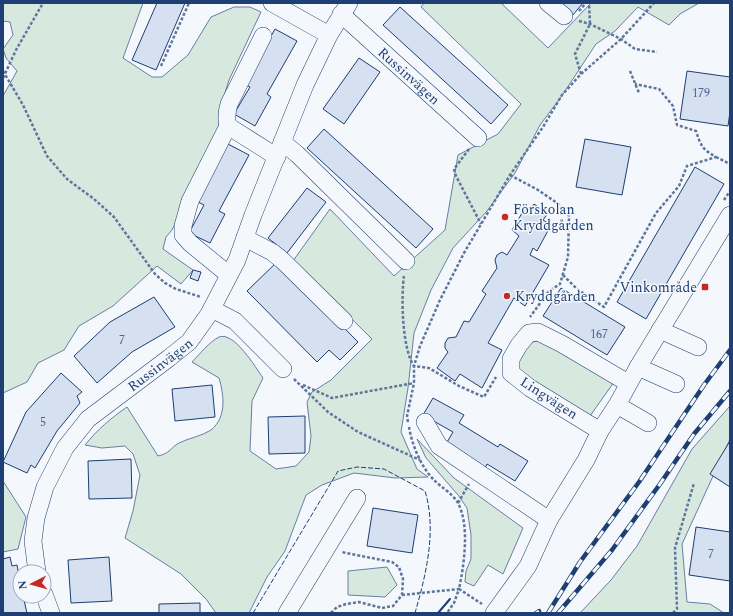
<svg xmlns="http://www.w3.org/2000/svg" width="733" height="616" font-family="Spectral,serif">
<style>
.green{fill:#d7e8df;stroke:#687fa3}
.building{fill:#d5e0f0;stroke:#1d3f73}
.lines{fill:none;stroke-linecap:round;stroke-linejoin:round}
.minor-casing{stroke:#1d3f73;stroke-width:18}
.path{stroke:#5e769c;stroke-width:2.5;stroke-dasharray:3 2;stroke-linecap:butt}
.minor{stroke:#f4f7fb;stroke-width:17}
.rail-casing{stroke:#1d3f73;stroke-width:4.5}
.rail{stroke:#f4f7fb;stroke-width:3;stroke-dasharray:9;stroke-linecap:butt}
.fence{stroke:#1d3f73;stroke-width:1;stroke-dasharray:5 2;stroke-linecap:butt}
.wall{stroke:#1d3f73;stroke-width:2}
.poi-dot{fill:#c62828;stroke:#f4f7fb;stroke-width:1.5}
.labels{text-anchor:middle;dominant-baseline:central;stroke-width:3;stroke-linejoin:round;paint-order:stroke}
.number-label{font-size:12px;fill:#4b6792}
.street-label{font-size:14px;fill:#1d3f73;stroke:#f4f7fb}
.poi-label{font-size:14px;fill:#1d3f73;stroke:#f4f7fb;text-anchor:start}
</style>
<rect width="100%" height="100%" fill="#f4f7fb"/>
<g class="green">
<polygon points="3,3 143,3 123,58 152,77 162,77 188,55 211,17 234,7 250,7 261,12 229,80 220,109 222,125 172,230 166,237 163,249 193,270 181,284 157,266 113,306 79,326 64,350 38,363 27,382 3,393 3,96 17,71 6,58 3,49 13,35 10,22 3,21"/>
<path d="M424 3H501L548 48 591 3H699L680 14 669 25 638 7 615 31 596 44 561 97 540 125 515 173 487 211 453 248 431 290 414 333 408 388 401 432 417 469 428 477 395 478 354 473 322 485 306 495 285 551 267 577 249 613H216L206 599 181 574 125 538 133 511 140 475 133 454 125 446 102 448 85 445C97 430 111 418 127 407L158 456C171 453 170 448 179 443 189 438 202 436 211 430 227 417 224 395 219 378L192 362C200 354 209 342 219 337 234 331 256 368 263 378L252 401 250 451 276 469 296 466 309 452 311 436 307 402 312 392 331 380 372 339 293 261 330 209 394 276 445 230 458 155 498 134 521 104 421 7Z"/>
<path d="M545 339 614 382 590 416 519 375 516 365C524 349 526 341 545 339Z"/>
<polygon points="730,406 730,439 682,544 687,602 710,604 724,613 580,613 611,580 637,546 692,449"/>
<polygon points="417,439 454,478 523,528 503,574 488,565 474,586 465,582 466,571 471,559 471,535 467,508 458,495 426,458"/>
<polygon points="3,481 26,517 18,549 3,552"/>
<polygon points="387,567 397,585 385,597 348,595 348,571"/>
</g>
<g class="building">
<polygon points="157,3 185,3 156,70 132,60"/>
<polygon points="558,3 583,3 572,16"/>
<polygon points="400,7 508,105 491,124 383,25"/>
<polygon points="275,29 297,41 267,94 271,97 255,126 234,114 250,87 244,84"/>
<polygon points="359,58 380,72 344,124 323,109"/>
<polygon points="687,71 730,77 730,112 728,126 680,119"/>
<polygon points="324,129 433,229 416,248 307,148"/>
<polygon points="585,139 631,147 622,195 576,187"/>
<polygon points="226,143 249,155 219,211 225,214 210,243 189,233 204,205 196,201"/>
<polygon points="695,167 724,184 646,319 617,302"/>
<polygon points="307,188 326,202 287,253 268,238"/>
<polygon points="534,204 548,213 543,220 551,225 537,251 533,248 530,255 549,265 525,306 514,298 488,343 502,350 482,388 460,374 455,381 437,368 448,352 445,348 445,343 448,338 456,337 464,321 469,322 486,294 482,291 497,268 495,260 497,255 502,252 507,255 519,236 512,230 525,208 530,209"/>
<polygon points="278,261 358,342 340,360 329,350 317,362 247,291"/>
<polygon points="193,270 201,272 198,281 190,278"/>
<polygon points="561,288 625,327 607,355 543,316"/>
<polygon points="154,297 175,327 132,352 97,383 74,356 110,322"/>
<polygon points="61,373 82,392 77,396 80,403 57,431 35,468 31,465 27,473 3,462 26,412"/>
<polygon points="212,385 215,417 175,421 172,389"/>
<polygon points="433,398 464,415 459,423 498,447 500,444 528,461 515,481 487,464 485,468 446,444 453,432 423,415"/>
<polygon points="305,416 305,453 269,454 268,417"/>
<polygon points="730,441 730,487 710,474"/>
<polygon points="131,459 132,498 89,499 88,461"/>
<polygon points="373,508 418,515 412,553 367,546"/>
<polygon points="696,527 730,532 730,581 689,575"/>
<polygon points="10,557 12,566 17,565 20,581 20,596 23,596 27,613 3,613 3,559"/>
<polygon points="109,557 112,601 71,603 68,560"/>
<polygon points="200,603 200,613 159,613 159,604"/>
</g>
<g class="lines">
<defs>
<g id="minor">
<polyline points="272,3 329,35"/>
<polyline points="548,3 564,16"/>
<path id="s1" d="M341 14 478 138"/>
<path d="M263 36 229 104C227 111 226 119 228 126L277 157"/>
<polyline points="228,126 190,201 183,226 183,235 190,243 229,275"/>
<polyline points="282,142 297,154 406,261"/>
<polyline points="245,238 272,252 282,260 344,321"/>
<polyline points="212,309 235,321 283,369"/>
<polyline points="660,330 698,347"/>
<polyline points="638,367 676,384"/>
<polyline points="617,405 648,423"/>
<polyline points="425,422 439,446 549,520"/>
<polyline points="600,431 530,388 511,373 511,359 519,345 529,333 538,332 562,344 628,383"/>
<path id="s2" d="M37 572 33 541 36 518 45 487 65 448 88 419 169 358 189 342 209 314 237 260 253 215 305 85 329 35 349 3"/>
<polyline points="44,594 51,613"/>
<polyline points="287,613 357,498"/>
<polyline points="494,613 528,566 549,520 586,460 600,431 617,405 638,367 730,215"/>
</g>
</defs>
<use href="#minor" class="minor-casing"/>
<g class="path">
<polyline points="579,11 586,3"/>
<polyline points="579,21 590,24 621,39 635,49 657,52"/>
<polyline points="161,66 189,3"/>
<polyline points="3,71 23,105 47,156 67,179 94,199 114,217 155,274 165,283 176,289 201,297"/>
<polyline points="630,71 639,93"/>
<polyline points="581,74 575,54 590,24 589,3"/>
<polyline points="3,78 16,50 43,3"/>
<polyline points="469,149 454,169 456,176 481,224"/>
<polyline points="716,157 730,164"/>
<polyline points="510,175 538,190 560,205 569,216 568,257 560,284 549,291 530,317"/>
<polyline points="724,200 730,191"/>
<path d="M563 275 577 289 604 307 656 213 679 186 687 166 716 157C702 149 701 146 696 131L677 125 673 106 659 89 635 84"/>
<path d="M404 276C401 297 402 349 414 366L429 368 459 386 484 397 496 377"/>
<polyline points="294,379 328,412 358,432 420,460"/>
<polyline points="303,385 332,398 414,383"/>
<polyline points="408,422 407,416 414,383 414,366 420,346 440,300 464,253 510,175 543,127 562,95 581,74 621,39 654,3"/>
<path d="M409 427C412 445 421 467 434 480 441 487 453 494 458 503 470 526 464 565 459 589L482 604"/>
<polyline points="458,503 469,484"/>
<polyline points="402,595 459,589 454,603 447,613"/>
<polyline points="331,613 337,607 346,604 359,602 382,608 393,606 402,595 403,579 399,567 392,562 341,552"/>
<polyline points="673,613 677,609 675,548 694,483"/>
</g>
<use href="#minor" class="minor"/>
<defs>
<g id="rail">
<polyline points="536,613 539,611"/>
<polyline points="548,613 580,562 639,482 704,385 730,350"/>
<polyline points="558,613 612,550 660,484 694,434 730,391"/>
</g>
</defs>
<use href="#rail" class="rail-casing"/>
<use href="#rail" class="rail"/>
<path class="fence" d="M253 613 338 471 357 467 384 469 425 491C437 530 426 575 415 613"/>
<polyline class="wall" points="438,613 450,599"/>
</g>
<g class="poi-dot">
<circle cx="505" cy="217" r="4"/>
<rect x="701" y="283" width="8" height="8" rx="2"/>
<circle cx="507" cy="296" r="4"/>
</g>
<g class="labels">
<g class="number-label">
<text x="701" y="93">179</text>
<text x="599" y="334">167</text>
<text x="122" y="340">7</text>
<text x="43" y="422">5</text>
<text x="711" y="554">7</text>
</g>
<g class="street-label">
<text stroke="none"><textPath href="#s1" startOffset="92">Russinvägen</textPath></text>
<text stroke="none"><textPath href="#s2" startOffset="258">Russinvägen</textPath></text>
<text transform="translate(549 398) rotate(33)">Lingvägen</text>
</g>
<g class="poi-label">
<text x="513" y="209">Förskolan<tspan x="513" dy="16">Kryddgården</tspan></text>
<text x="697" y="287" text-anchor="end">Vinkområde</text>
<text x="515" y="296">Kryddgården</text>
</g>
</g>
<rect width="733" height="616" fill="none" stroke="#1d3f73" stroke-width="8"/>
<g transform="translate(32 584) rotate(264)"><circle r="19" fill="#f4f7fb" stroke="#9eadc5"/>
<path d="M0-3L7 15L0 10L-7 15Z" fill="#c62828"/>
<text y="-6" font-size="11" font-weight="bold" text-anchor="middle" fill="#1d3f73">N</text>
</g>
</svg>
